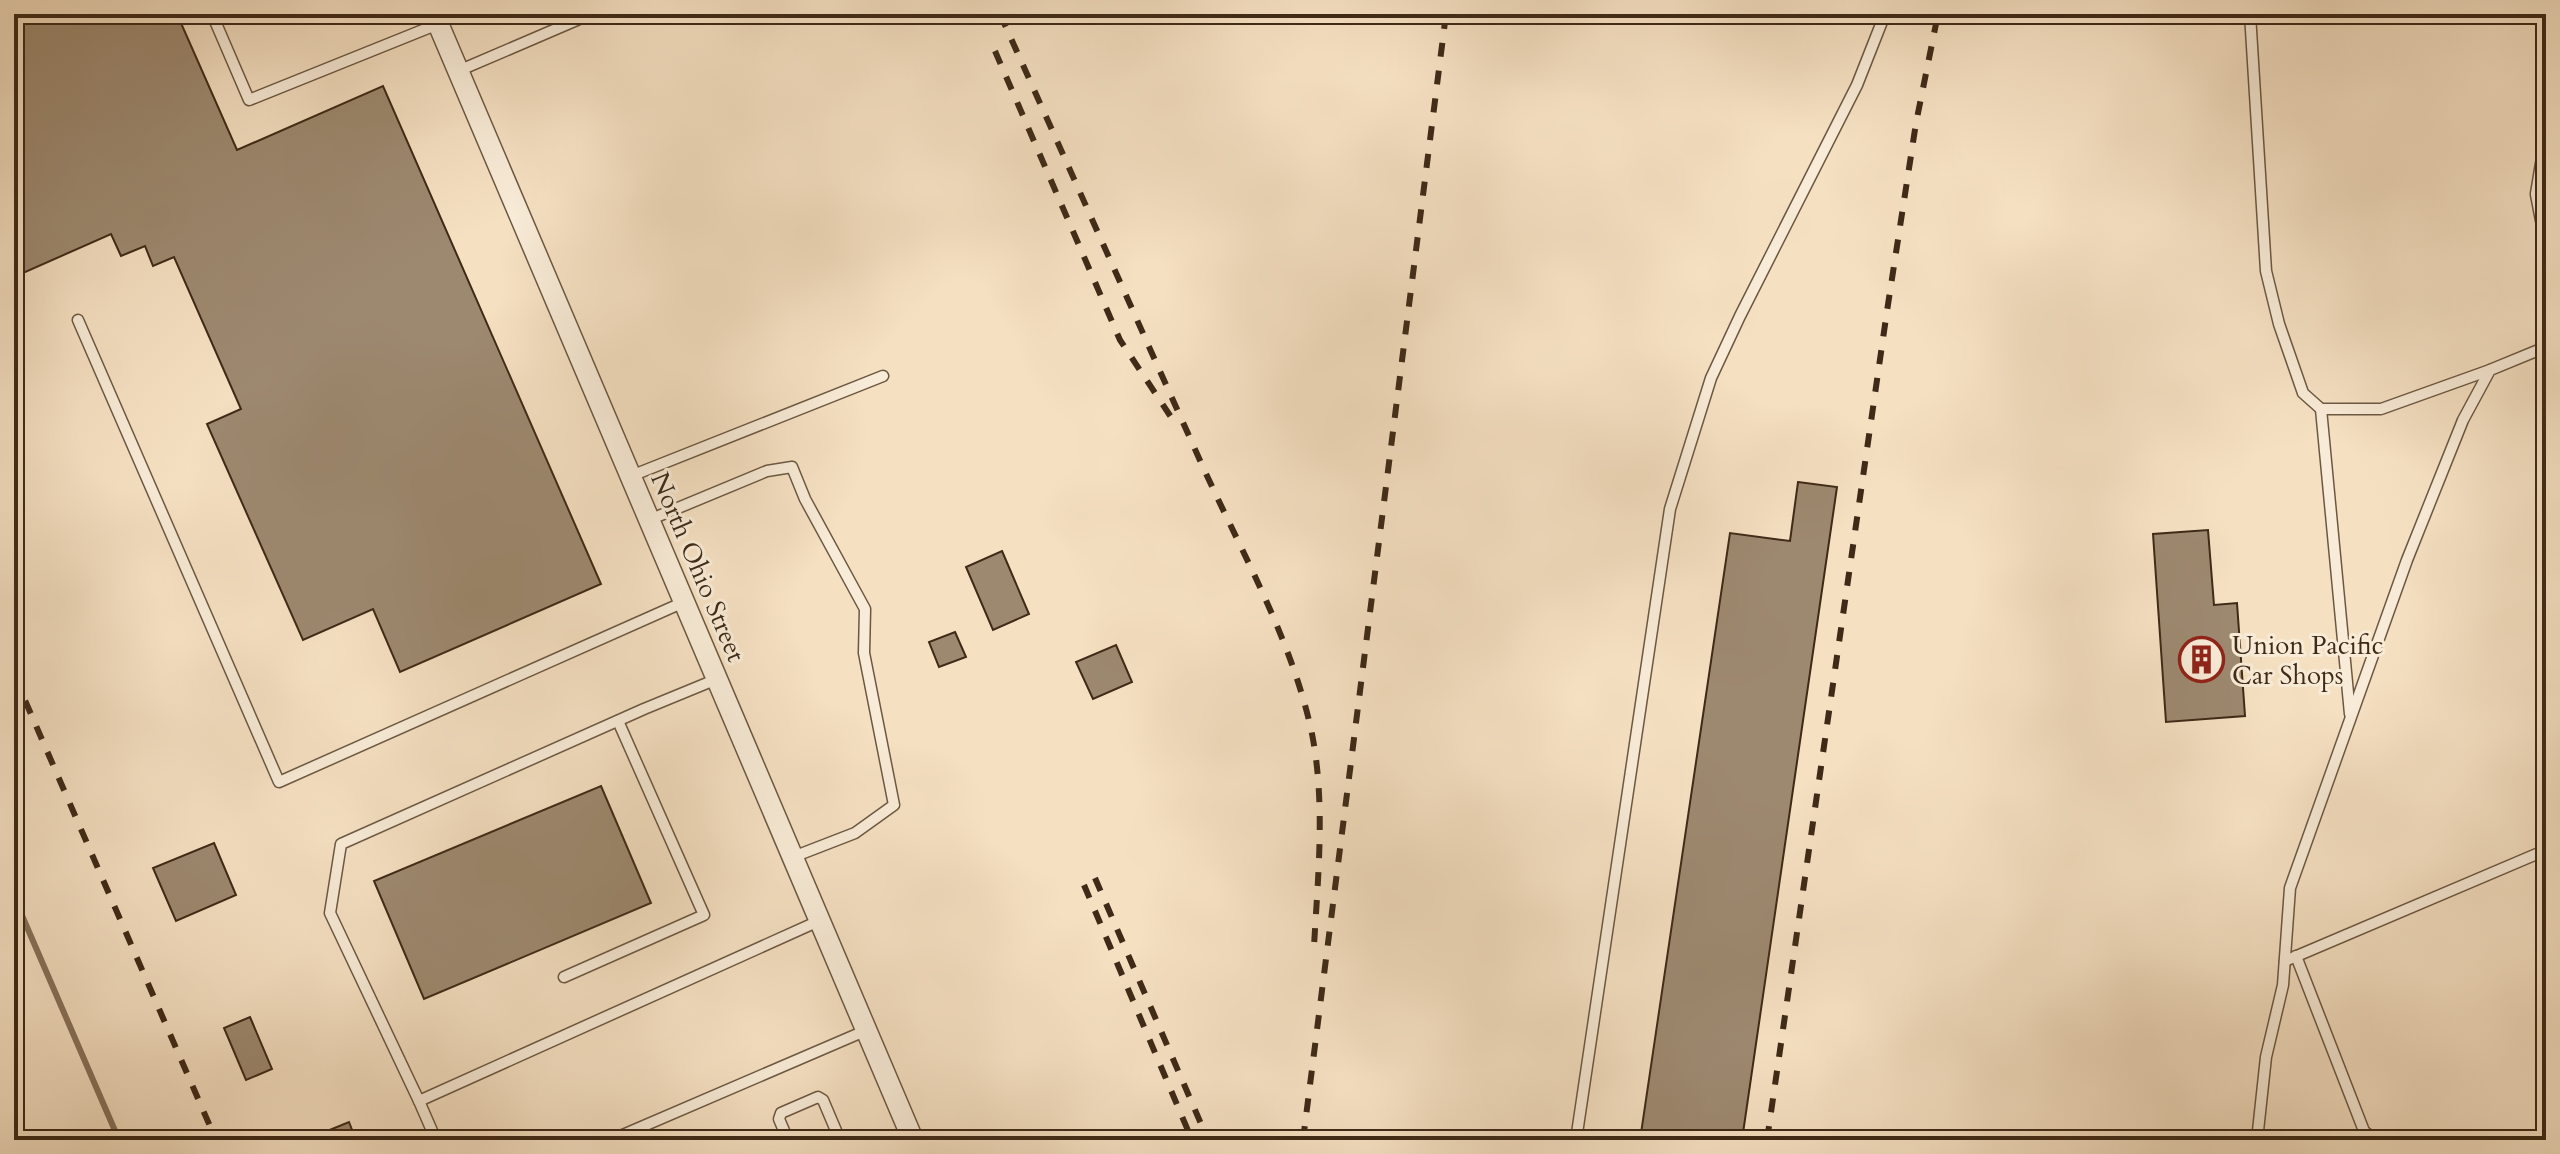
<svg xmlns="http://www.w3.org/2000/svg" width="2560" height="1154" viewBox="0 0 2560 1154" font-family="Cardo,serif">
	<rect width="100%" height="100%" fill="#f5e0c2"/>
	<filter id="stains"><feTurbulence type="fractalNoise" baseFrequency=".0025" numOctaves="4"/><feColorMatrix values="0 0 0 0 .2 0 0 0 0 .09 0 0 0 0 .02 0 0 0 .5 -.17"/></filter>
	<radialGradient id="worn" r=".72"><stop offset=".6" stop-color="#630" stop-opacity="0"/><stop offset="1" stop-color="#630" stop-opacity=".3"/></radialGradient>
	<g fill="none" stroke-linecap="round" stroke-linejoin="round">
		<!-- stream -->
		<path stroke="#87725b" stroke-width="6" d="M14,897l105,243"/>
	</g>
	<!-- building -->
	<g fill="#9d8970" stroke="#3e2a17" stroke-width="2">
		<path d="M14,14h163l60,136 146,-64 218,498 -201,88 -27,-63 -70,31 -96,-216 34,-15 -67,-152 -21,9 -8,-20 -24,10 -10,-22 -97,43z"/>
		<path d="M1798,482l39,5 -95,653h-102l90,-607 60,8z"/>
		<path d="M2208,530l6,75 23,-2 8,113 -79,6 -13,-188z"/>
		<path d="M1002,551l27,63 -36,16 -27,-63z"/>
		<path d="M955,632l11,25 -27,10 -10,-25z"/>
		<path d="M1116,645l16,37 -39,17 -17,-37z"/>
		<path d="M601,786l50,117 -227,96 -50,-118z"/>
		<path d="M214,843l22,52 -60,26 -23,-53z"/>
		<path d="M250,1017l22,52 -26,11 -22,-52z"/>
		<path d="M349,1122l7,18h-51z"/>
	</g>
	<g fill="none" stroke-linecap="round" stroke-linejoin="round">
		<defs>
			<g id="service">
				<path d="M212,14l37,86 189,-76"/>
				<path d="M2250,14l16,257 13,53 24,69 18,16h60l109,-39"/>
				<path d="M458,71l133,-57"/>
				<path d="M78,320l201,462 405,-180"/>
				<path d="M2321,409l29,305"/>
				<path d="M631,476l252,-100"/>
				<path d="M649,520l118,-49 25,-4 13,32 60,110 -1,44 30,152 -39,28 -62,24"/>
				<path d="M717,679l-73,30 -303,135 -11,69 89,188 402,-181"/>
				<path d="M2296,956l68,175 11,9"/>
				<path d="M2285,961l261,-111"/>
				<path d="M564,977l140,-62 -86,-194"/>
				<path d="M419,1101l17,39"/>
				<path d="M611,1140l256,-110"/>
				<path d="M788,1140l-9,-21 2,-6 37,-16 5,3 17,40"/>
				<path d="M1576,1140l94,-631 41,-131 29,-62 117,-231 28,-71"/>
				<path d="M2257,1140l9,-83 17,-72 7,-97 117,-328 56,-140 27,-50 56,-23"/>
			</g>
			<g id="minor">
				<path d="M434,14l479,1126"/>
				<path d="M2546,164l-5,30 5,26"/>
			</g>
		</defs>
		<!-- service casing -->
		<use href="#service" stroke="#6c5842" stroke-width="13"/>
		<!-- minor casing -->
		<use href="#minor" stroke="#6c5842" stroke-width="23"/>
		<!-- service -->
		<use href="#service" stroke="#f8ebd7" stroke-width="10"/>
		<!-- minor -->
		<use href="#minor" stroke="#f8ebd7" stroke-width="20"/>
		<!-- rail -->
		<g stroke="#3e2a17" stroke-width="6" stroke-dasharray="14 14" stroke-linecap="butt">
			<path d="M1000,14c68,151 135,302 203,453 39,86 87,169 108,262 15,71 7,146 3,217"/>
			<path d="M995,51l125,289 51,77"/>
			<path d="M14,675l202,465"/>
			<path d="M1095,878l113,262"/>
			<path d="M1084,885l108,255"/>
			<path d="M1303,1140l143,-1126"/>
			<path d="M1767,1140l120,-829 29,-188 22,-109"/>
		</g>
	</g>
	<!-- icons -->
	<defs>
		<symbol id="building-ring" viewBox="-11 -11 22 22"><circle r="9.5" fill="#f8ebd7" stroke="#8f2418" stroke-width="1.5"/><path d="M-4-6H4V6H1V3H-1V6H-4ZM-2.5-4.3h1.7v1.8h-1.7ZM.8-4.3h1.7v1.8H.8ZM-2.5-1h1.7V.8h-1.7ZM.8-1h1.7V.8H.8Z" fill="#8f2418"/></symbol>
	</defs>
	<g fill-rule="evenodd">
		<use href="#building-ring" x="2176" y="634" width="51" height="51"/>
	</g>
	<g text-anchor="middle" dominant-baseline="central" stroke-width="6" stroke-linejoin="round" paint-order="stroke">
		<!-- street labels -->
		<g font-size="26" fill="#3e2a17" stroke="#f8ebd7">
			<text transform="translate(698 567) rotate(67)">North Ohio Street</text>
		</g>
		<!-- poi labels -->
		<g font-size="26" fill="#3e2a17" stroke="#f8ebd7" text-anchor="start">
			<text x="2232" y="645">Union Pacific<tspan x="2232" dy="30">Car Shops</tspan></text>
		</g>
	</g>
	<!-- margin -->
	<rect width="2560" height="1154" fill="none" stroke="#f5e0c2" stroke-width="48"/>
	<rect x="16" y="16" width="2528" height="1122" fill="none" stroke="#3e2a17" stroke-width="4"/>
	<rect x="24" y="24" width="2512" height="1106" fill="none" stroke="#3e2a17" stroke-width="2"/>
	<rect width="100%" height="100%" filter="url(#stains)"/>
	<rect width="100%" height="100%" fill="url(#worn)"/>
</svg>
